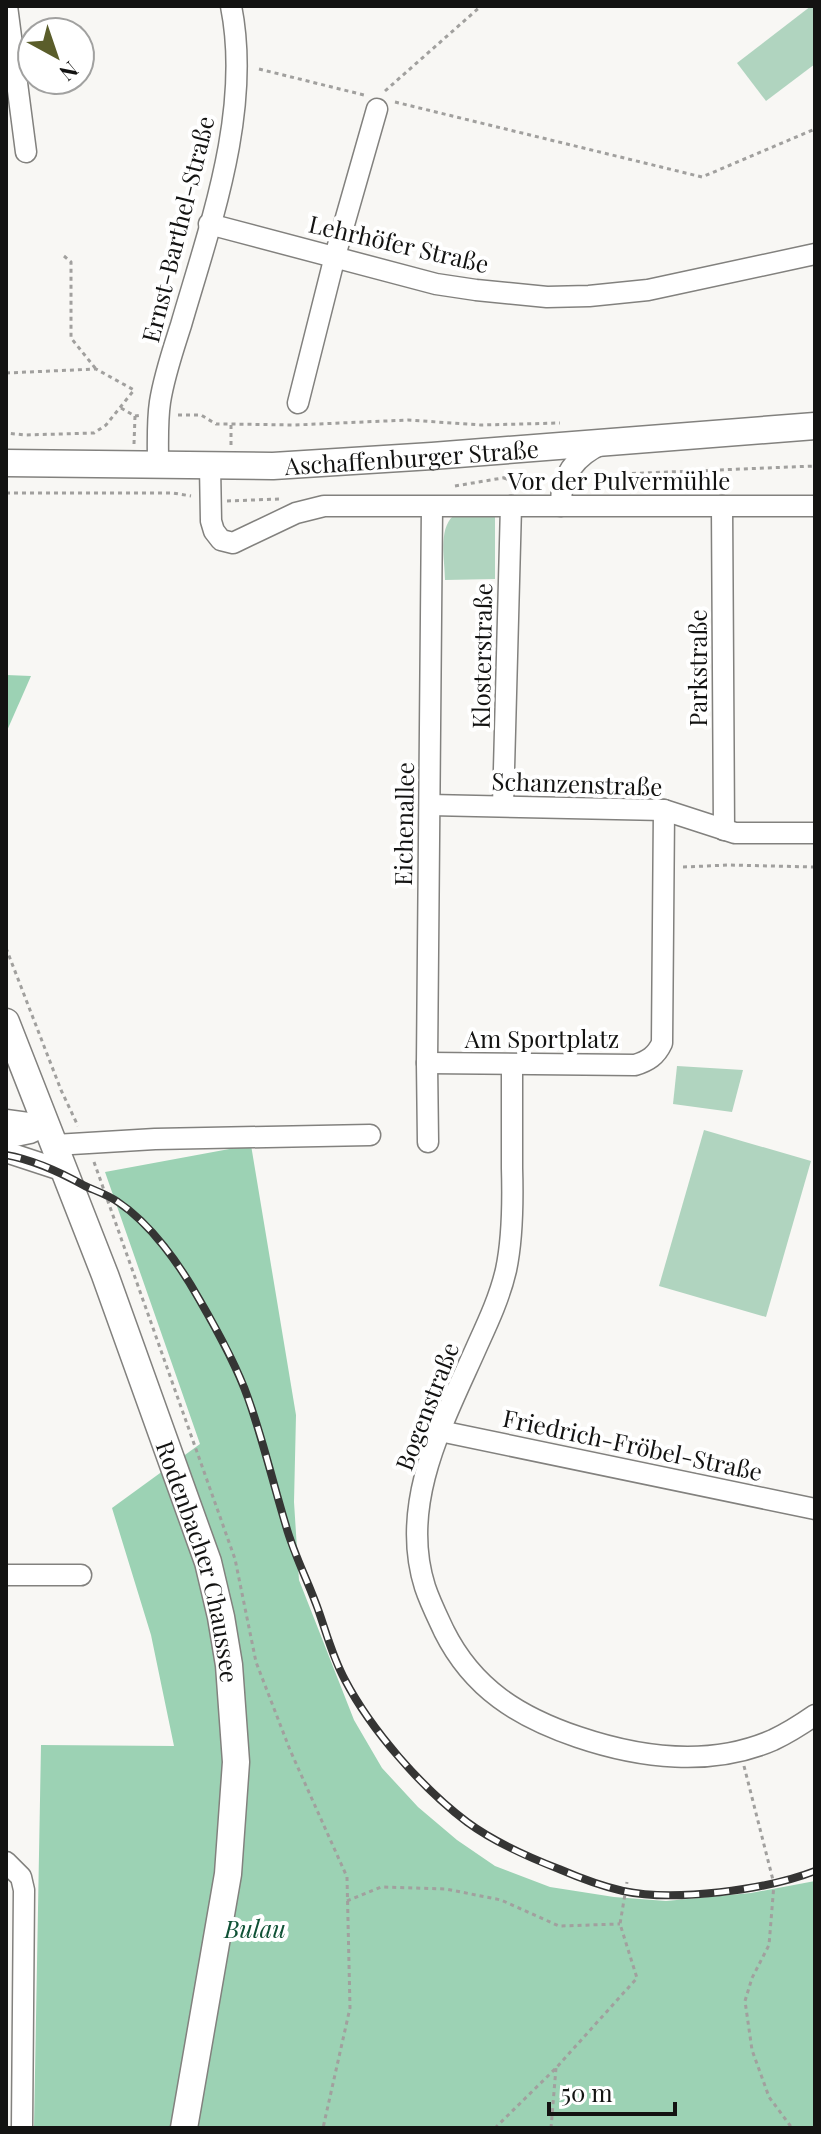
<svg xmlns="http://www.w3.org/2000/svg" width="821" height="2134" viewBox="0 0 821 2134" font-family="'Playfair Display',serif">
	<rect width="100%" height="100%" fill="#f8f7f4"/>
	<!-- green -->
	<g fill="#b0d4bf">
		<path d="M811,6h4v58l-49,37 -29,-38z"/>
		<path d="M453,516h42v63l-50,1c0,-20 -7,-50 8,-64z"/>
		<path d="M677,1066l66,4 -11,42 -59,-8z"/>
		<path d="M704,1130l107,31 -45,156 -107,-31z"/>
	</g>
	<!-- forest -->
	<g fill="#9cd2b4">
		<path d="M6,675l25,1 -25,57z"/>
		<path d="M251,1145l45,270 -2,87 5,78 55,140 28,48 36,39 39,33 38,26 55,21 64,10 52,4 85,-8 64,-12v247h-781l7,-383 133,1 -23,-111 -39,-127 88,-64 -95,-272z"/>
	</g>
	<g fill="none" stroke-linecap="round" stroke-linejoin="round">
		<defs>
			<g id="minor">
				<path d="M7,6l19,146"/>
				<path d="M209,224l227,60 40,6 71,7 42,-1 59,-6 167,-36"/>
				<path d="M298,403l37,-147 42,-147"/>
				<path d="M158,464c0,-21 -1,-42 2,-62 4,-26 13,-52 21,-77 29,-100 71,-214 50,-319"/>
				<path d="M210,466l1,55 3,10 7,9 12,3 63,-30 28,-7h491"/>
				<path d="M561,506c-1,-29 14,-50 41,-62"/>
				<path d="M722,506l2,324"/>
				<path d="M430,805l234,5 71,23h80"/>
				<path d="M503,806l8,-300"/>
				<path d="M427,1063l208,2c13,-4 21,-9 27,-22l2,-233"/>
				<path d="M512,1065c0,34 0,68 0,103 1,34 1,69 -6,102 -6,26 -17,50 -28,74 -33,75 -80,158 -53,243 5,15 12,29 19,44 29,58 75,86 134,106 62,21 133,30 195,3 15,-7 29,-16 42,-25"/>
				<path d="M6,1120l37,5"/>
				<path d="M6,1138l24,-5 17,-8"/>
				<path d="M428,1142l-1,-79 5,-556"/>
				<path d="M55,1145l100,-6 215,-4"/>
				<path d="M6,1152l58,19"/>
				<path d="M440,1431l375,78"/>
				<path d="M6,1575h75"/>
				<path d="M6,1862l15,15 3,13 -2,238"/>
			</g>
			<g id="major">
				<path id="s1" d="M6,463l267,3 159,-10 383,-30"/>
				<path id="s2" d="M6,1022l99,253 103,287 13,55 8,48 7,97 -8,112 -44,254"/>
			</g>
		</defs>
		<!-- minor casing -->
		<use href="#minor" stroke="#82817e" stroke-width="23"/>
		<!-- major casing -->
		<use href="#major" stroke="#82817e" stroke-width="29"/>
		<!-- path -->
		<g stroke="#a1a09e" stroke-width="3" stroke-dasharray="4 4" stroke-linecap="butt">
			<path d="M259,69l105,26"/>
			<path d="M385,91l96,-85"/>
			<path d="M395,102l307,75 113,-48"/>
			<path d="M64,256l7,6v76l25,31"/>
			<path d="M6,373l90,-4 38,21 -28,35 -12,8 -69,2 -19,-2"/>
			<path d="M121,408l14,8 7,-1"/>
			<path d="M178,415h23l15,9h15l64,1 113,-5 73,5 79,-2"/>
			<path d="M134,444l1,-28"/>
			<path d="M231,445v-20"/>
			<path d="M504,478l11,4v5"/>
			<path d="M455,486l71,-12 4,3 -1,5 -7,6"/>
			<path d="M619,486l1,-12 195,-8"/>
			<path d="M6,493h167l18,3"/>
			<path d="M227,501l52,-2"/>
			<path d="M683,867l46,-2 86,2"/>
			<path d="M6,948l55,142 17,36"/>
			<path d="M94,1162l141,397 21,103 34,88 57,127 3,131 -27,120"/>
			<path d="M744,1766l30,118 -5,61 -17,33 -7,23 7,49 17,47 23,31"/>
			<path d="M347,1901l34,-14 65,2 55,11 58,26 61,-2"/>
			<path d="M495,2128l61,-60 81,-90 -17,-54 7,-42"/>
			<path d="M551,2128l5,-60"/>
		</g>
		<!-- minor -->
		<use href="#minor" stroke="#fff" stroke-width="20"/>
		<!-- major -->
		<use href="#major" stroke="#fff" stroke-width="26"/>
		<defs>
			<path id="rail" d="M6,1155c28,5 54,17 79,31 11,5 23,9 33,16 33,22 62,63 81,97 18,31 37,65 49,99 15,42 25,85 38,128 8,29 23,57 33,86 8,23 14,46 26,68 26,50 77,108 122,142 27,20 61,35 92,47 21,9 42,17 64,22 51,11 143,-1 192,-20"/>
		</defs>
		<!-- rail casing -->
		<use href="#rail" stroke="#353534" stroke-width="8"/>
		<!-- rail -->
		<use href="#rail" stroke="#fff" stroke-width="5" stroke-dasharray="15" stroke-linecap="butt"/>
	</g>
	<g text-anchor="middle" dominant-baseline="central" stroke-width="8" stroke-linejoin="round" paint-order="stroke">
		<!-- street labels -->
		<g font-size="24" fill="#131312" stroke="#fff">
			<text transform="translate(177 229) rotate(-76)">Ernst-Barthel-Straße</text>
			<text transform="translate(399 243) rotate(13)">Lehrhöfer Straße</text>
			<text stroke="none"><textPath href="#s1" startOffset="406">Aschaffenburger Straße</textPath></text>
			<text x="619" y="480">Vor der Pulvermühle</text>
			<text transform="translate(481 656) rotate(-89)">Klosterstraße</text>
			<text transform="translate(697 668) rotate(-90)">Parkstraße</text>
			<text transform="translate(577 783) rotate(2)">Schanzenstraße</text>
			<text transform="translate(403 824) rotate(-89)">Eichenallee</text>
			<text x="542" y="1038">Am Sportplatz</text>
			<text transform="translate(426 1406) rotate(-69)">Bogenstraße</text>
			<text transform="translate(633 1444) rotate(12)">Friedrich-Fröbel-Straße</text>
			<text stroke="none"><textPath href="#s2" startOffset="574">Rodenbacher Chaussee</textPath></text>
		</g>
		<!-- park labels -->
		<g font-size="24" font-style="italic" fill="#0f5135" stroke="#fff">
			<text x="255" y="1928">Bulau</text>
		</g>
	</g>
	<!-- border -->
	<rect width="821" height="2134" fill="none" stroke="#131312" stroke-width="16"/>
	<!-- north arrow -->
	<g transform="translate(56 56) rotate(140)"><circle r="38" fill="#ffffff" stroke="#a1a1a0" stroke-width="2"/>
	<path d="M0-6L14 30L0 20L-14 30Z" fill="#5a5d2a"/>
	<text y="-12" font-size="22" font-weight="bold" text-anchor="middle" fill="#131312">N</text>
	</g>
	<!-- scale -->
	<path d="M549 2102v12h126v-12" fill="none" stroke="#131312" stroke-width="4"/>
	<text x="561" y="2102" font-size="24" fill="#131312" stroke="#ffffff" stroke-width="6" paint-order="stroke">50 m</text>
</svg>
